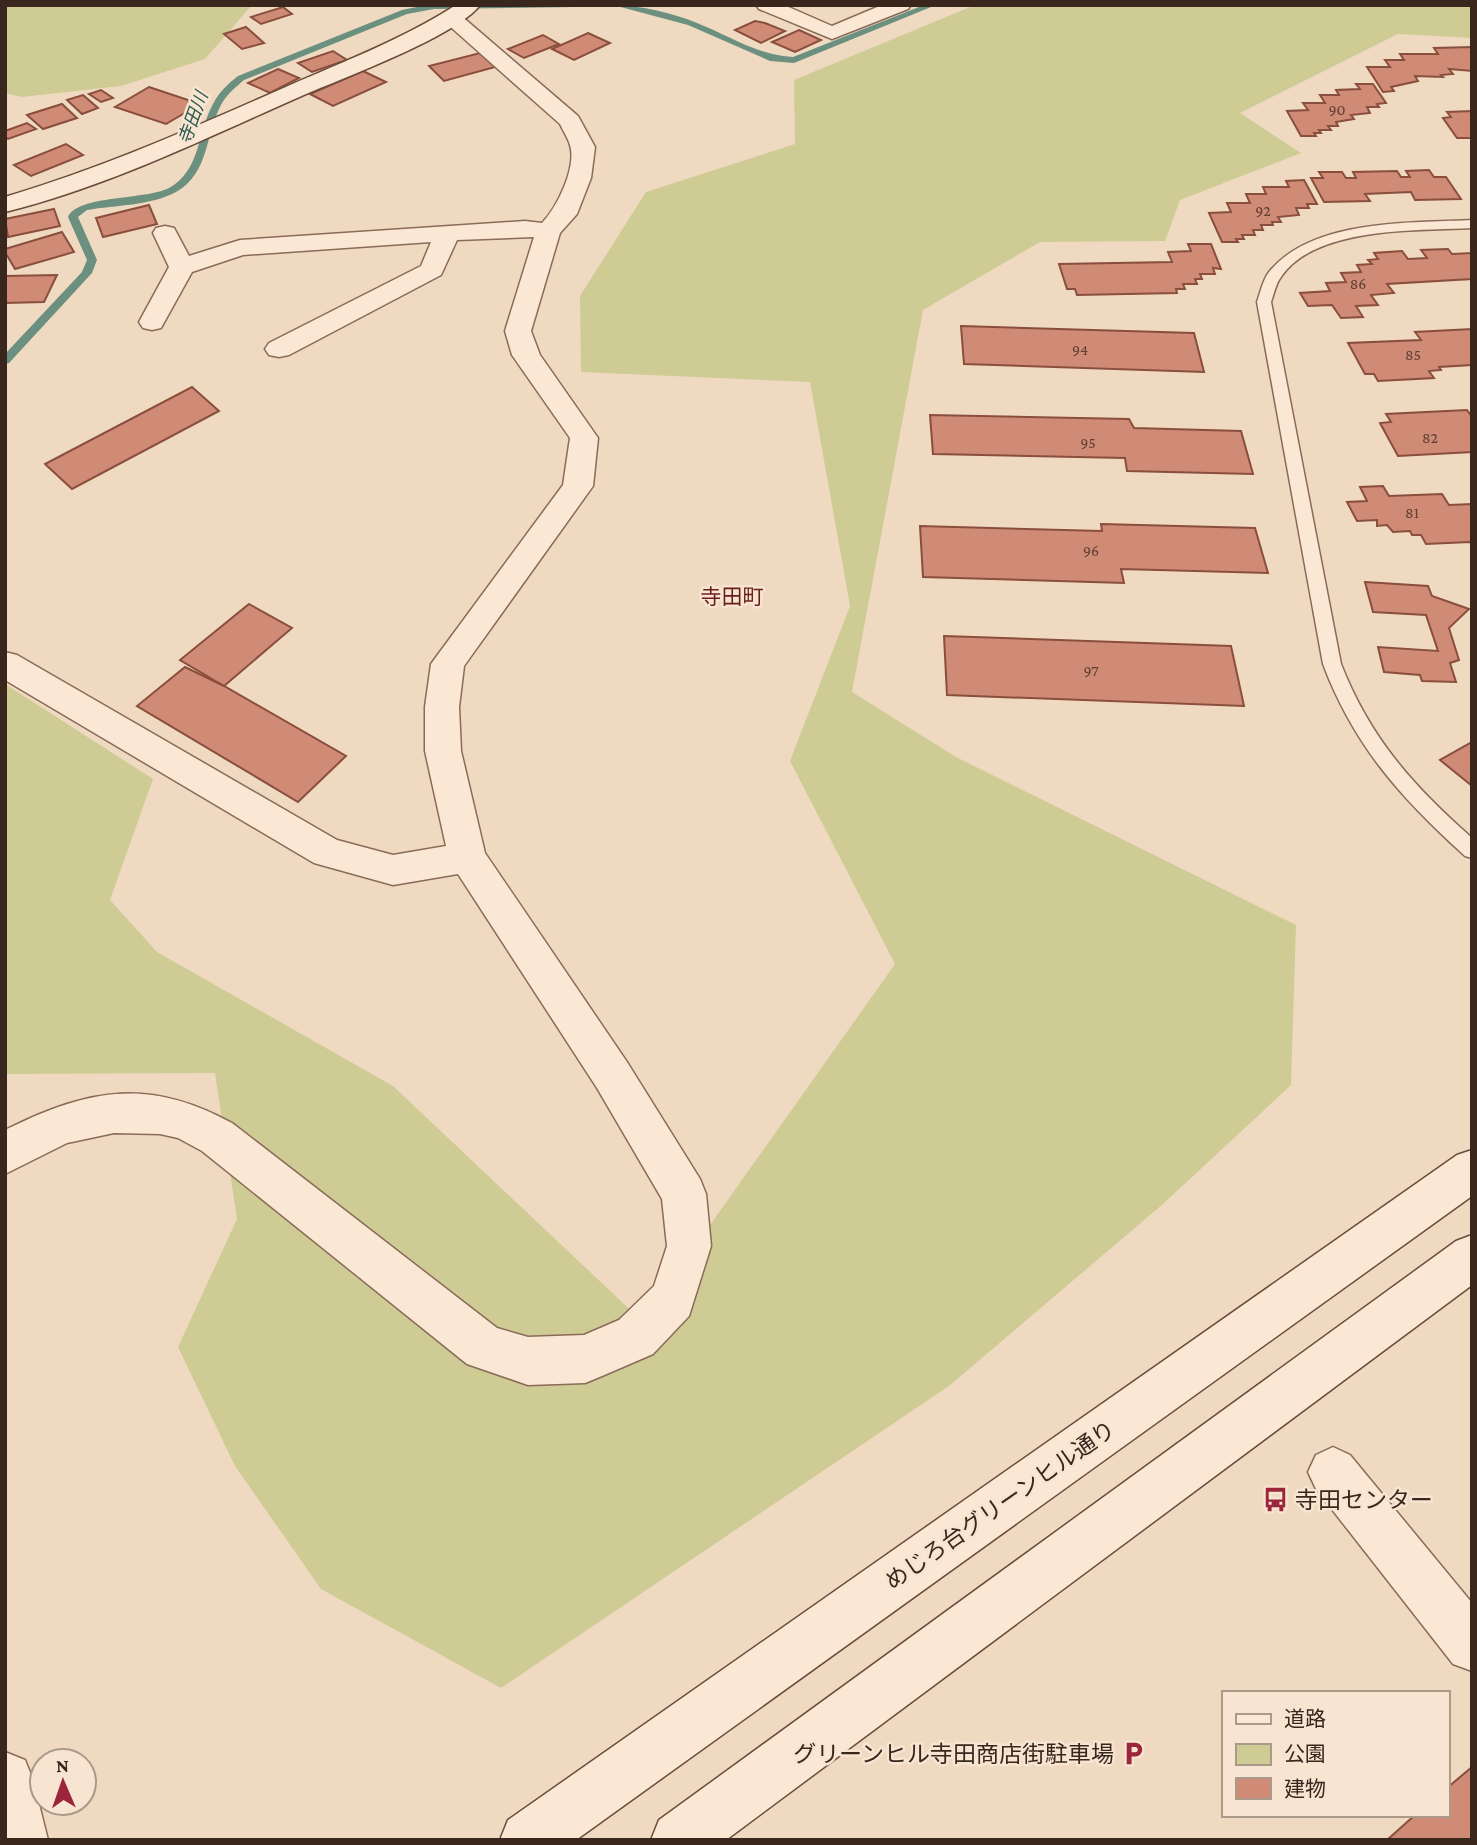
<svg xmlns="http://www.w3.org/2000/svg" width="1477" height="1845" viewBox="0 0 1477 1845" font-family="'Crimson Pro','Noto Sans JP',serif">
	<rect width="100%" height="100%" fill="#efdac1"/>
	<!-- green -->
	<g fill="#cecb95">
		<path d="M5,5h247l-47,54 -84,27 -99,11 -17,-4z"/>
		<path d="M975,5h497v33l-74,-4 -158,79 61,40 -121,47 -15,41 -125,1 -117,68 -71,382 104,65 340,168 -5,160 -128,119 -214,182 -448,302 -180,-99 -86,-123 -57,-119 59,-128 -22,-146 -210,1v-390l148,95 -43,121 47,52 236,134 249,235 253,-357 -105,-203 60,-155 -40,-224 -229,-10 -1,-76 66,-104 149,-48 -1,-64z"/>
	</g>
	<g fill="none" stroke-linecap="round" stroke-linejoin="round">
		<!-- stream -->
		<g fill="#6b9080" fill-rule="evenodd">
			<path d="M426,5h153l-4,2 -141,2 -27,5 -163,66c-8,7 -16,13 -22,23 -17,30 -12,70 -46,89 -26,14 -60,13 -89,18l-9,7 19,43 -5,13 -83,90 -4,1v-10l77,-82 5,-12 -19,-43c9,-22 78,-17 101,-29 32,-18 28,-55 44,-84 6,-12 15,-20 25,-28l164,-66z"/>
			<path d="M613,5c26,0 60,8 84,18 31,12 62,33 96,34l131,-52h12l-142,58 -24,-2 -82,-36z"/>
		</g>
	</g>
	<!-- building -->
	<g fill="#cf8b76" stroke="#8a4e3d" stroke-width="2">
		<path d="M283,7l9,7 -31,10 -10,-7z"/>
		<path d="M755,21l10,2 20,8 -24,12 -26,-13z"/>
		<path d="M246,27l18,16 -22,6 -18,-15z"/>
		<path d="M799,30l22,10 -26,12 -23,-10z"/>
		<path d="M588,33l22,10 -36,17 -22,-11z"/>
		<path d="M543,35l16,9 -35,14 -16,-9z"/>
		<path d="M1472,47v24l-23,-2 4,5 -12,1 2,2 -28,-1 3,5 -27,6 3,4 -11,1 -16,-25h23l-5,-7h19l-4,-6h38l-4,-6z"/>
		<path d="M333,51l14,9 -35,12 -14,-9z"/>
		<path d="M480,53l15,14 -51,14 -15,-15z"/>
		<path d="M278,69l21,9 -29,15 -22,-10z"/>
		<path d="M363,71l23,11 -53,24 -23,-12z"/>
		<path d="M1356,84h17l13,19 -9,1 2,3h-12l3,6 -19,2 3,4 -18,3 2,4h-10l3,4h-12l2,3h-7l2,3h-15l-14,-25 21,-1 -5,-7h22l-5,-8h19l-3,-5 24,-1z"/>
		<path d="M149,87l51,17 -34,20 -51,-17z"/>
		<path d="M101,90l12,8 -12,4 -12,-8z"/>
		<path d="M83,95l15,13 -16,6 -15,-14z"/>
		<path d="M62,104l15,14 -34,11 -16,-14z"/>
		<path d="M1472,111v27h-15l-14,-20 8,-1 -4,-5z"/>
		<path d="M27,123l9,6 -28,10 -3,-2v-6z"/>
		<path d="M66,144l17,11 -52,21 -17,-11z"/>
		<path d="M1429,170l5,7h12l15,22 -46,1 -4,-8 -46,2 5,7 -46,1 -13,-24h12l-4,-6h23l4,6h10l-3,-6 44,-1 4,6h9l-4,-6z"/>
		<path d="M1304,180l13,24h-10l2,4h-13l3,7 -21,2 3,5h-9l1,3h-12l2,5h-10l2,5h-13l2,4h-8l2,3h-16l-13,-29 22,-1 -4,-9h23l-4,-9h20l-3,-7h26l-3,-6z"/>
		<path d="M149,205l8,19 -54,13 -7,-19z"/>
		<path d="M54,209l6,17 -52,11 -3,-18z"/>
		<path d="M62,232l12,20 -59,17 -10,-17v-3z"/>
		<path d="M1188,244h23l10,25 -8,-1 2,6h-15l2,5h-7l2,5h-14l2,5h-9l1,4 -100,2 -2,-6h-8l-8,-25 113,-2 -4,-10 23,-1z"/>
		<path d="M1448,249l4,5 20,-1v26l-85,5 7,9 -23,2 7,10 -22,1 7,11 -22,1 -9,-13 -24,1 -8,-13 30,-2 -4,-8 20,-1 -5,-9 20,-1 -4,-7 15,-1 -4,-4 10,-1 -4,-6 28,-2 6,8 19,-1 -6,-8z"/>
		<path d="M57,275l-13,27 -39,1v-27z"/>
		<path d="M961,326l233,7 10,39 -240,-8z"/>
		<path d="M1472,329v36l-33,2 2,3 -12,1 5,7 -56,3 -4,-7h-9l-17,-31 73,-3 -6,-8z"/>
		<path d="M192,387l27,24 -147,78 -27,-25z"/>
		<path d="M1467,410l5,7v35l-74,4 -18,-33 11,-1 -5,-8z"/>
		<path d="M930,415l199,4 5,9 107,3 12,43 -126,-3 -2,-13 -192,-4z"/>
		<path d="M1383,486l6,10 53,-2 7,11 23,-1v40l-2,-2 -44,2 -5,-9h-9l-2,-4 -17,1 -6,-7 -10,1v-6l-20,1 -10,-19 20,-1 -7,-14z"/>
		<path d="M1101,524l154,4 13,45 -147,-4 3,14 -201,-6 -3,-51 182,5z"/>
		<path d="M1365,582l63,4 4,10 37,13 -20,19 10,32 -9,3 6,19 -34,-1 -2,-6 -36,-3 -6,-25 60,4 -12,-36 -53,-3z"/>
		<path d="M249,604l43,24 -68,58 -44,-26z"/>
		<path d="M944,636l287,10 13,60 -297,-11z"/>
		<path d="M185,667l39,19 122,70 -48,46 -161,-96z"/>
		<path d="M1472,742v44l-32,-26z"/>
		<path d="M1472,1767v73h-85l28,-25h32v-27z"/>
	</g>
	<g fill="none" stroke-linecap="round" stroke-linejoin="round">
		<defs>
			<path id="lane" d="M1472,220v8c-54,3 -157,-2 -191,49 -5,6 -7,17 -10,25l70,362c29,74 72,122 131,174v20l-7,-2c-64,-58 -111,-110 -142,-192l-66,-362c3,-9 6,-22 12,-30 43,-53 141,-49 203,-52z"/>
			<g id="street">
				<path d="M756,5h28l48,21 50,-21h29l-3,4 -76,30 -73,-30z"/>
				<path d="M452,12l7,2 119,102 17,31 -4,31 -14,36 -17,19 -29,98 9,24 58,83 -5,48 -129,180 -5,41 2,44 24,102 142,209 73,117 6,15 5,52 -22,70 -36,38 -51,22 -17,7 -57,2 -61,-21 -265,-213 -24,-13 -18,-4 -46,-1 -47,10 -62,31v-44l4,-2c82,-40 141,-50 223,-5l265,205 31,9 56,-2 35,-15 35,-34 13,-40 -5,-47 -65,-111 -139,-214 -65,11 -79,-22 -309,-183v-28l12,3 320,185 56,15 53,-9 -21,-95v-44l6,-43 132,-179 7,-47 -58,-83 -7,-24 29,-94 -77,3 -16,35 -152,80 -10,2 -10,-2 -4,-6 4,-6 152,-77 10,-24 -188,13 -51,17 -31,56 -9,2 -9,-2 -4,-6 30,-55 -16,-34 3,-5 9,-2 9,2 15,28 51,-16 285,-19 17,2c15,-15 35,-56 28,-78 -2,-7 -7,-14 -10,-21l-115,-102 -3,-4 3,-4z"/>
				<path d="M1333,1447l17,8 122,148v68l-19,-7 -137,-175 -8,-17 8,-17z"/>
				<path d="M5,1752l20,8 8,20 15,60h-43z"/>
			</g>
			<g id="secondary">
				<path d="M456,5h24c-22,30 -136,73 -174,89 -98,43 -196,92 -301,118v-15c98,-29 190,-70 283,-111 57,-25 115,-47 168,-81z"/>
				<path d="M1472,1150v46l-896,644h-76l8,-20 949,-665z"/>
				<path d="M1472,1235v50l-746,555h-75l8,-20 797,-579z"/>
			</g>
		</defs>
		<!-- lane casing -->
		<use href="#lane" stroke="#8a6a58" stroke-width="3"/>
		<!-- street casing -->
		<use href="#street" stroke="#8a6a58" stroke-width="3"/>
		<!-- secondary casing -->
		<use href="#secondary" stroke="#6b4b3b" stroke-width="3"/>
		<!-- lane -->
		<use href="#lane" fill="#fae8d5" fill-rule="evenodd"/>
		<!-- street -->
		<use href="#street" fill="#fae8d5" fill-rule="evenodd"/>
		<!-- secondary -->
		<use href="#secondary" fill="#fae8d5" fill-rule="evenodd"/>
	</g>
	<!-- icons -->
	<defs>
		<symbol id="bus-bare" viewBox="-9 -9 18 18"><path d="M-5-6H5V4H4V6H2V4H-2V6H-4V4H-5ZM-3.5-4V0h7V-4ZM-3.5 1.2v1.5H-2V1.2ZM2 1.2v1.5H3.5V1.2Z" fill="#9b263b" stroke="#f7e5d1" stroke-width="2.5" paint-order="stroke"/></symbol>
		<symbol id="parking-bare" viewBox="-9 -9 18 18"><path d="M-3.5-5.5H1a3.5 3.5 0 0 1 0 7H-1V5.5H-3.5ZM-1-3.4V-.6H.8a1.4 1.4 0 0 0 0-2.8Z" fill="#9b263b" stroke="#f7e5d1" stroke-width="2.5" paint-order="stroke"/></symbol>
	</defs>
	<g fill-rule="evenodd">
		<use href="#bus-bare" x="1258" y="1482" width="35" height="35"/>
		<use href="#parking-bare" x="1116" y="1736" width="35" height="35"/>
	</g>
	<g text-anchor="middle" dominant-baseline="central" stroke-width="5" stroke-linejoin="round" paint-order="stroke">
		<!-- number labels -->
		<g font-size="16" fill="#5e3f33">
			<text x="1337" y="109">90</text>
			<text x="1263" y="210">92</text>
			<text x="1358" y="283">86</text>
			<text x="1080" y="349">94</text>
			<text x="1413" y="354">85</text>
			<text x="1430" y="437">82</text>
			<text x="1088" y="442">95</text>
			<text x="1412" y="512">81</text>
			<text x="1091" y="550">96</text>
			<text x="1091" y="670">97</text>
		</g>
		<!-- far-water labels -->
		<g font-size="18" font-style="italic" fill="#2c594e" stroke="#f7e5d1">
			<text transform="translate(193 118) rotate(-70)">寺田川</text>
		</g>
		<!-- neighbourhood labels -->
		<g font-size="21" fill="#671d1b" stroke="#f7e5d1">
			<text x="732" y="597">寺田町</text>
		</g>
		<!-- near-poi labels -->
		<g font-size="23" fill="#39261d" stroke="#f7e5d1" text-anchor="start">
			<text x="1295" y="1500">寺田センター</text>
			<text x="1114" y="1754" text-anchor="end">グリーンヒル寺田商店街駐車場</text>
		</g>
		<!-- near-street labels -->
		<g font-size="23" fill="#39261d" stroke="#f7e5d1">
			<text transform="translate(1000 1505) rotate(-35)">めじろ台グリーンヒル通り</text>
		</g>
	</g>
	<!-- border -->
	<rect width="1477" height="1845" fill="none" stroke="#39261d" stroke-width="14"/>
	<!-- legend -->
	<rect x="1222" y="1691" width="228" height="126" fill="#f7e5d1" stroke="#ab9989" stroke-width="2"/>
	<rect x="1236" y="1714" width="35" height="10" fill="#fae8d5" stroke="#ab9989" stroke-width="2"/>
	<text x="1284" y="1726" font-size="21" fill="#39261d">道路</text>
	<rect x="1236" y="1744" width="35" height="21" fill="#cecb95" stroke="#ab9989" stroke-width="2"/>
	<text x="1284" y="1761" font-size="21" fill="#39261d">公園</text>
	<rect x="1236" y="1778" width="35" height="21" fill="#cf8b76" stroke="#ab9989" stroke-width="2"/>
	<text x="1284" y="1796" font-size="21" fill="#39261d">建物</text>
	<!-- north arrow -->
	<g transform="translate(63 1782) rotate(358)"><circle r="33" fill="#f7e5d1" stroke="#ab9989" stroke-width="2"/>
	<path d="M0-5L12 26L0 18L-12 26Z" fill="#9b263b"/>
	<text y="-10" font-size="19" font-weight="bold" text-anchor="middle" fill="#39261d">N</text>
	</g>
</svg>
